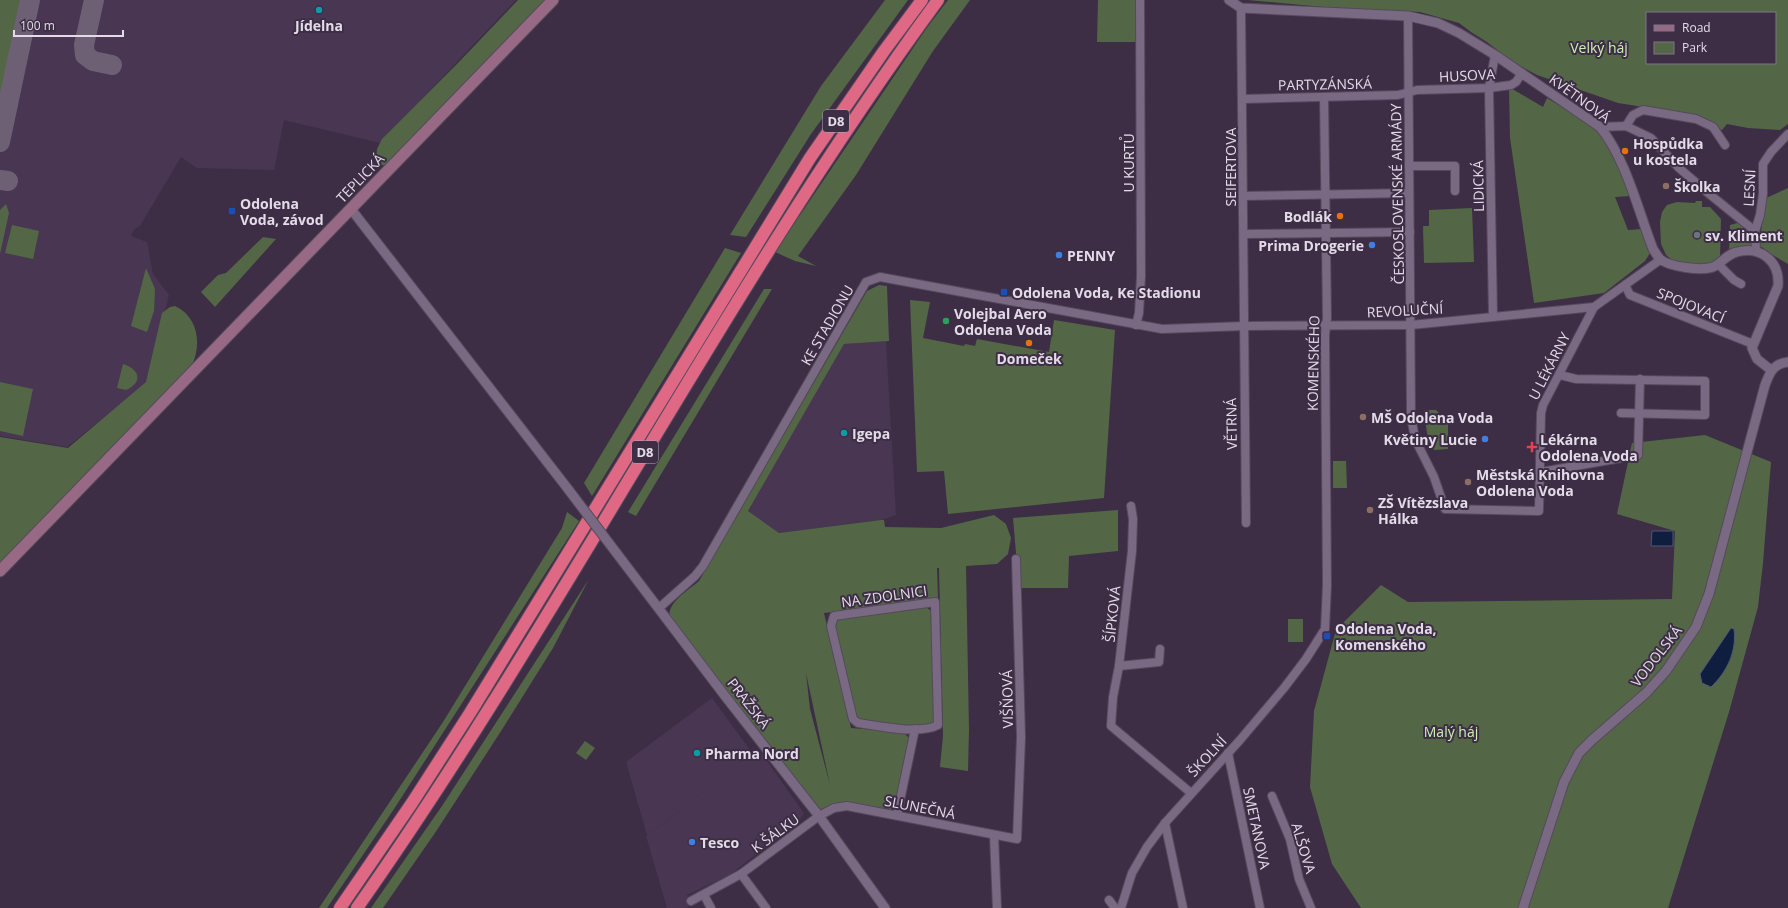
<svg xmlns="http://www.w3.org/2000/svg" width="1788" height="908" viewBox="0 0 1788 908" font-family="'Open Sans',sans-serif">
	<rect width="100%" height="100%" fill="#3d2e45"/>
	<!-- built -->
	<g fill="#493652">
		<path d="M0,0h516l-136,143 -96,-23 -10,50 -77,-2 -16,-11 -41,69 -6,3 -3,7 16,6 6,32 16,21 -22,88 -80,64 -67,-11z"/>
		<path d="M886,341l10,174 -15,5 -102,13 -31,-22 96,-167z"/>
		<path d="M712,698l41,56 6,-4 45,63 -6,10 -69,52 -42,20 4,11 -6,2h-18l-21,-72 91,-69 -90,68 -21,-73z"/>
	</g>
	<!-- green -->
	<g fill="#536746" fill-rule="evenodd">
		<path d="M0,0h21l-21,99z"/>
		<path d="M518,0h29l-156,162c-7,4 -10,5 -15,-1l1,-12 5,-10 75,-75z"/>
		<path d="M885,0h23l-97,134 -65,103 -16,-2 91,-149z"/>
		<path d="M948,0h22l-37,51 -77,124 -58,81 18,10 -21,-5 -20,-9 151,-223z"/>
		<path d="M1098,0h39l-1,42h-39z"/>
		<path d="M1248,0h540v124l-8,6 -32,-2 -21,-4 -5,6 -34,-16 -70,-11 -81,-28 -26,-14 -24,-19 -16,-10 -12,-9 -39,-11 -97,-5zM1647,13h128v50h-128z"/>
		<path d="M1509,87l34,20 4,-9 49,30c14,12 27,49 34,68l-15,1 13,33 14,-1 8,24 -5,8 -41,32 -70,10 -24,-165z"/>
		<path d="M1788,188v76l-24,-14v-2l-4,-1 4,-48z"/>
		<path d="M1696,201h6v6h8l11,12 -1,39 -12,7 -28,-2 -8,-3 -6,-5 -5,-11 -1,-22 2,-10 5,-7 10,-3 18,1z"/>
		<path d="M6,204l3,9 -9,41v-44z"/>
		<path d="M1472,208l2,54 -50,1 -1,-37h6v-16z"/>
		<path d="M1741,222l10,10 2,13 -3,3 -21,4 1,-27z"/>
		<path d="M12,225l27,6 -6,28 -28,-6z"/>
		<path d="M263,237l13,2 -61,68 -14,-15 17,-17 8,-2z"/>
		<path d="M725,248l16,5 -149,243 -8,-13z"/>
		<path d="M146,268l9,21 -1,22 -7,21 -16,-6z"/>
		<path d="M879,285l8,1 2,55 -45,3 -96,167 31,22 102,-13h3l1,7 56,1 53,-13 12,9 5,14 -3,16 -11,10 -31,2 3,164 -1,41 -28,-4 3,-31 -4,-168h-2l1,30 -114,15 27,115 52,4 5,5v3l-14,70 -24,-4 -35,-3 1,2 -18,5 -148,-190c-5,-17 18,-29 29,-39l168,-290zM806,673l24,112 -20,-76z"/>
		<path d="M764,289h8l-136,227 -8,-4z"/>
		<path d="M910,300l20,2 -7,36 41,8 1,-2 10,2 2,-7 72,13 5,-32 61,10 -11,168 -156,16 -4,-43 -27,1z"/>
		<path d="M175,306c24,11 27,40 16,61l-191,198v-128l68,11 78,-66 16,-69 8,-6z"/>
		<path d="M123,364c16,5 21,18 3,26l-9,-2z"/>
		<path d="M0,382l33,7 -10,47 -23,-5z"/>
		<path d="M1424,410h12l12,12v27l-14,1 -7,-17z"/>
		<path d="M1705,435l66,27 -8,101 -5,44 -29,105 -61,196h-307l-29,-44 -22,-77 4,-76 22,-81 45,-45 27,17 264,-3 3,-68 -58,-17 15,-71zM1731,628h1l-21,59 -10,-13z"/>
		<path d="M1333,461h13l1,27h-14z"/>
		<path d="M1118,510v41l-49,5 -1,32h-49l-6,-70z"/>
		<path d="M567,512l12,9 -185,288 -67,99h-8l124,-186 119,-194z"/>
		<path d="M589,579l-36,69 -50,80 -66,102 -54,78h-12l71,-102z"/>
		<path d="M926,607l5,4 3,111 -6,5 -66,-6 -6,-5 -21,-90 2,-5 4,-2z"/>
		<rect x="1288" y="619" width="15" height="23"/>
		<path d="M585,741l10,7 -9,12 -10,-7z"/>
	</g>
	<!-- water -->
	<g fill="#0f1e3f" stroke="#4f5772">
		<path d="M1652,531h21v15h-22z"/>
		<path d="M1731,628l3,1c3,22 -7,43 -23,58l-9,-4 -2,-9z"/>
	</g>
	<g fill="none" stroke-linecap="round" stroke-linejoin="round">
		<!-- taxiway -->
		<g stroke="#6d6074" stroke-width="20">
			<path d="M94,0l-10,45 1,10 8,6 19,4"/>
			<path d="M0,142l30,-142"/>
			<path d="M0,180l8,1"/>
		</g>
		<defs>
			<g id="minor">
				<path d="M1241,8l5,515"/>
				<path d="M1408,16l3,400 4,23 19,38 11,32 94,2 2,-98 2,-8 51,-98"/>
				<path d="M1243,99l155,-4 19,-5 72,-2 22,-3 5,-3 6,-9"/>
				<path d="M1626,126l7,-11 10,-5 53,9 17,8 12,18"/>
				<path d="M1600,127l26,-1 25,12 28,30 29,25 47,38"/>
				<path d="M1409,166h46v25"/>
				<path d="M1243,196l166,-3"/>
				<path d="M1244,234l166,-2"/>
				<path d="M1756,251l-1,-20 5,-16 3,-21v-30l8,-12 17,-18"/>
				<path d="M1718,264l16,16 7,4"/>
				<path d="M1625,285l5,10 123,49"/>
				<path d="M1493,317l-4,-229 6,-33"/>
				<path d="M1136,325l3,-12 2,-37 -1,-276"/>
				<path d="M1560,375l16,4 129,2v34l-84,-2"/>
				<path d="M1541,472l97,-17 2,-76"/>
				<path d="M1131,506l2,13 -1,32 -13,115 -6,31 -2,29 80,67"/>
				<path d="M935,602l3,123c-19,10 -59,1 -80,-2l-5,-4 -22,-93 3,-10z"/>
				<path d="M659,608l36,-32 8,-10 163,-284 14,-5 282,52 83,-3 166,-1 183,-18 66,-47"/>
				<path d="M1119,666l40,-4 1,-13"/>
				<path d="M1228,753l32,155"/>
				<path d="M1272,796l18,43 9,40 12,29"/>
				<path d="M897,815l18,-86"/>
				<path d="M1165,823l18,85"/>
				<path d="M994,835l3,73"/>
				<path d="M741,874l25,34"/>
				<path d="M704,895l7,13"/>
				<path d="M1109,900l6,8"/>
				<path d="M691,901l50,-27 78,-58 15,-8 13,-2 170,33 4,-102 -5,-178"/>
				<path d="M1121,908l11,-35 15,-26 18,-24 75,-83 44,-52 22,-29 19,-30 2,-44 -2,-250 2,-17 -3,-221"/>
			</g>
			<g id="tertiary">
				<path d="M1229,0l12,8 167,8 30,7 21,10 36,22 105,72c26,32 38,83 53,122 2,3 4,7 7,10 9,8 42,12 53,8 9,-4 14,-13 24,-15 24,-6 43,9 41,34l-26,62 5,11 14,11"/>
				<path d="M351,209l217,280"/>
				<path d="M618,555l107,141 94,120 66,92"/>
				<path d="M1523,908l41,-126 15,-29 13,-13 54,-47 20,-22 30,-44 13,-33 56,-209c5,-13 8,-21 23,-23"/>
			</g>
			<path id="secondary" d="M0,571l553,-571"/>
			<g id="motorway">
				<path d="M340,908l72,-105 58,-90 340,-555 74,-107 38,-51"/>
				<path d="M357,908c207,-294 368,-618 581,-908"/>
			</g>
		</defs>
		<!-- minor casing -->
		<use href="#minor" stroke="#56495c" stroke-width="10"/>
		<!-- tertiary casing -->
		<use href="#tertiary" stroke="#56495c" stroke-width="11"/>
		<!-- secondary casing -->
		<use href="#secondary" stroke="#56495c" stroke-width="13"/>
		<!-- motorway casing -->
		<use href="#motorway" stroke="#56495c" stroke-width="14"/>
		<!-- minor -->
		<use href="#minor" stroke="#7a6983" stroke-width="8"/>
		<!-- tertiary -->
		<use href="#tertiary" stroke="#7a6983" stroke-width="9"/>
		<!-- secondary -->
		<use href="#secondary" stroke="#986984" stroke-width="11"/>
		<!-- motorway -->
		<use href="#motorway" stroke="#df6885" stroke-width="12"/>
		<defs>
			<path id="tertiary-bridge" d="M568,489l50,66"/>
		</defs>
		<!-- tertiary-bridge casing -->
		<use href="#tertiary-bridge" stroke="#56495c" stroke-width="11" stroke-linecap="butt"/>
		<!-- tertiary-bridge -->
		<use href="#tertiary-bridge" stroke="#7a6983" stroke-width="9"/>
	</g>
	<!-- markers -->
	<g fill="#0f9aa8" stroke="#3d2e45" stroke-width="1.5">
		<circle cx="319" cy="10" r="4"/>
		<circle cx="844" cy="433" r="4"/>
		<circle cx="697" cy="753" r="4"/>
	</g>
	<g fill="#e8710a" stroke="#3d2e45" stroke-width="1.5">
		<circle cx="1625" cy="151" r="4"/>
		<circle cx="1340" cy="216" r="4"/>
		<circle cx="1029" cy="343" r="4"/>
	</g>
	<g fill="#8d6e63" stroke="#3d2e45" stroke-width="1.5">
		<circle cx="1666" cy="186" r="4"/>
		<circle cx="1363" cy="417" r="4"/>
		<circle cx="1468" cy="482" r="4"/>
		<circle cx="1370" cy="510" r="4"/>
	</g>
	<g fill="#1a4fb4" stroke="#3d2e45" stroke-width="1.5">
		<rect x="228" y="207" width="8" height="8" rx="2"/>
		<rect x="1000" y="288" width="8" height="8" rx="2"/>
		<rect x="1323" y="632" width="8" height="8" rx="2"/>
	</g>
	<circle fill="#6b7280" stroke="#3d2e45" stroke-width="1.5" cx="1697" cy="235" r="4"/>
	<g fill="#3f7fe0" stroke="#3d2e45" stroke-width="1.5">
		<circle cx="1372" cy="245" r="4"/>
		<circle cx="1059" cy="255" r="4"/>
		<circle cx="1485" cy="439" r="4"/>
		<circle cx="692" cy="842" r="4"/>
	</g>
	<circle fill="#2e9e5b" stroke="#3d2e45" stroke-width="1.5" cx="946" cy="321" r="4"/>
	<path fill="#e0444e" stroke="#3d2e45" stroke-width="1.5" d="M1530 441h4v4h4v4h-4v4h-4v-4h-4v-4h4z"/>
	<g text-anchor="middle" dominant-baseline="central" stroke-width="4" stroke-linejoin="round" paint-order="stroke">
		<!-- shield labels -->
		<g fill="#3d2e45" stroke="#b2a7b8" stroke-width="1">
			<rect x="823" y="110" width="26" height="22" rx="3"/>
			<rect x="632" y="441" width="26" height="22" rx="3"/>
		</g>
		<g font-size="13" font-weight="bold" fill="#e4dbe9">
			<text x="836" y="121">D8</text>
			<text x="645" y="452">D8</text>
		</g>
		<!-- poi labels -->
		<g font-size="14" font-weight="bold" fill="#e4dbe9" stroke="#3d2e45" text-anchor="start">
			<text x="319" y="25" text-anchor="middle">Jídelna</text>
			<text x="1633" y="143">Hospůdka<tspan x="1633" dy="16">u kostela</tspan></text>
			<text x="1674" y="186">Školka</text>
			<text x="240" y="203">Odolena<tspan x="240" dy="16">Voda, závod</tspan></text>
			<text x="1332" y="216" text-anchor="end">Bodlák</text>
			<text x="1705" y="235">sv. Kliment</text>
			<text x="1364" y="245" text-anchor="end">Prima Drogerie</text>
			<text x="1067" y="255">PENNY</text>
			<text x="1012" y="292">Odolena Voda, Ke Stadionu</text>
			<text x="954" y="313">Volejbal Aero<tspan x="954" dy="16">Odolena Voda</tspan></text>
			<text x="1029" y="358" text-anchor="middle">Domeček</text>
			<text x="1371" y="417">MŠ Odolena Voda</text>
			<text x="852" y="433">Igepa</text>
			<text x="1477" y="439" text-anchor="end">Květiny Lucie</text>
			<text x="1540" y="439">Lékárna<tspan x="1540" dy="16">Odolena Voda</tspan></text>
			<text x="1476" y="474">Městská Knihovna<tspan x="1476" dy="16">Odolena Voda</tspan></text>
			<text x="1378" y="502">ZŠ Vítězslava<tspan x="1378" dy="16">Hálka</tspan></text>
			<text x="1335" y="628">Odolena Voda,<tspan x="1335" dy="16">Komenského</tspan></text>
			<text x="705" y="753">Pharma Nord</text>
			<text x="700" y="842">Tesco</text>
		</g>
		<!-- park labels -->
		<g font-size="14" fill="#cbf2b0" stroke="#3d2e45">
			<text x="1599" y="47">Velký háj</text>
			<text x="1451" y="731">Malý háj</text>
		</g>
		<!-- street labels -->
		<g font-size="14" fill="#e4dbe9" stroke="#3d2e45">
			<text transform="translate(1467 75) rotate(-3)">HUSOVA</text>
			<text transform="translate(1325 84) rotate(-1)">PARTYZÁNSKÁ</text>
			<text transform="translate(1580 98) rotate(36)">KVĚTNOVÁ</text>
			<text transform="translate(1128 163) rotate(-90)">U KURTŮ</text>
			<text transform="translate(1230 167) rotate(-90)">SEIFERTOVA</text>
			<text transform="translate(360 178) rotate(-46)">TEPLICKÁ</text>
			<text transform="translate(1478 186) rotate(-91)">LIDICKÁ</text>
			<text transform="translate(1749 188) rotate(-87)">LESNÍ</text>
			<text transform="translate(1397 194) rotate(-91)">ČESKOSLOVENSKÉ ARMÁDY</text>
			<text transform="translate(1691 305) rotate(22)">SPOJOVACÍ</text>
			<text transform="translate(1405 310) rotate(-3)">REVOLUČNÍ</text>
			<text transform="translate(827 325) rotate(-60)">KE STADIONU</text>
			<text transform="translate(1313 363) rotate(-89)">KOMENSKÉHO</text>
			<text transform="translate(1549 366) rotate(-63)">U LÉKÁRNY</text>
			<text transform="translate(1231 424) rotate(-91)">VĚTRNÁ</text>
			<text transform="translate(884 596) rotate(-8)">NA ZDOLNICI</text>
			<text transform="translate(1112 614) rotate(-84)">ŠÍPKOVÁ</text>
			<text transform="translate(1656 656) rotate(-52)">VODOLSKÁ</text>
			<text transform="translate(1007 699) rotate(-91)">VIŠŇOVÁ</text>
			<text transform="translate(749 703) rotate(52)">PRAŽSKÁ</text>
			<text transform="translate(1207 756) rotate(-47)">ŠKOLNÍ</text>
			<text transform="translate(920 807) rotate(11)">SLUNEČNÁ</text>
			<text transform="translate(1257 828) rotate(78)">SMETANOVA</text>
			<text transform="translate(775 833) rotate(-36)">K ŠÁLKU</text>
			<text transform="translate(1304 848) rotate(73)">ALŠOVA</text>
		</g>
	</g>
	<!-- legend -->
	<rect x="1646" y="12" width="130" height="52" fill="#3d2e45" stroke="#807387"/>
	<rect x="1654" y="25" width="20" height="6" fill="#986984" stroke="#807387"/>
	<text x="1682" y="32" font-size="12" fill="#e4dbe9">Road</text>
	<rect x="1654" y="42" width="20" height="12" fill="#536746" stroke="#807387"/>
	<text x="1682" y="52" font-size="12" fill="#e4dbe9">Park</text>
	<!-- scale -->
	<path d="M14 30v6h109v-6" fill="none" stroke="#e4dbe9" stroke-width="2"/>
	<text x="20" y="30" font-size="12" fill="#e4dbe9" stroke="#3d2e45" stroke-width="3" paint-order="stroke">100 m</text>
</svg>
